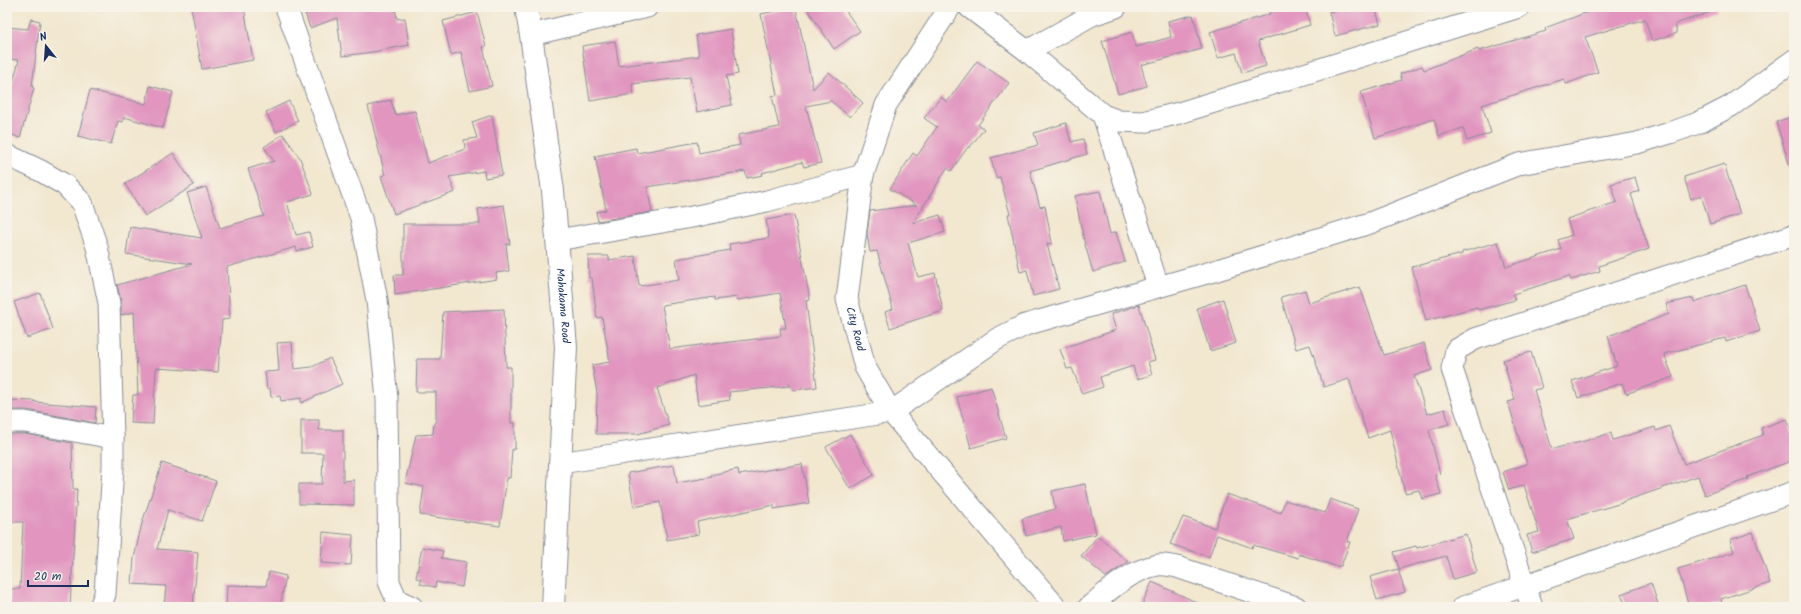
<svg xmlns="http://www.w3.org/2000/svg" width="1801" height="614" viewBox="0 0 1801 614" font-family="Kalam,sans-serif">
	<rect width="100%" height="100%" fill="#f7f3e8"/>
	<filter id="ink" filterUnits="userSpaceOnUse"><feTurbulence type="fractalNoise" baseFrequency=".025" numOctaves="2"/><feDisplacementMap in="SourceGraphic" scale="8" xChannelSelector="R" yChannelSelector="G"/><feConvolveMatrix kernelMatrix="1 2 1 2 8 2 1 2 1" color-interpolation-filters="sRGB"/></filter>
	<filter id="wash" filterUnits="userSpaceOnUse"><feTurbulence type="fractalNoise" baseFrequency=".012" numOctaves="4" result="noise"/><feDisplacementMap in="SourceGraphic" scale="16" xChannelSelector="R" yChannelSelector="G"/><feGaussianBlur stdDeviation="0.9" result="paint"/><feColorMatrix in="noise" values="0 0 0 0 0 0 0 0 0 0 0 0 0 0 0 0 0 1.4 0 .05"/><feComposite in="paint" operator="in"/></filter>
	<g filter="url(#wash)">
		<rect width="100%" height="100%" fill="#f2e7cf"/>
		<g id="blocks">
			<!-- building -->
			<g fill="#e195bf" fill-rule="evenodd">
				<path d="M191,7h53l9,53 -51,9z"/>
				<path d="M322,7h73l2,12 8,-1 4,27 -36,7 -31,4 -5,-38 -27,10 -5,-15z"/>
				<path d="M806,7h37l17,24 -26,18z"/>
				<path d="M1267,7h38l5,18 -52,16 8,25 -24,7 -6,-20 -18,5 -8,-26 60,-18z"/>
				<path d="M1346,7h29l5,17 -45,12 -6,-24z"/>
				<path d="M1601,7h116v3l-42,14 2,9 -25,8 -7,-22 -60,18 13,35 -32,12 -2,-5 -82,26 9,28 -24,8 -4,-13 -24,8 -5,-17 -59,19 -14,-46 41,-12 -2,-6 22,-8 2,4 54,-21 1,2 67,-20 -1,-3z"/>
				<path d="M790,8h6l17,81 16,-17 34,31 -13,14 -19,-16 -25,5 15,57 -17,4 -2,-5 -40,11 1,2 -16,3 -2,-7 -98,16 5,25 -54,9 -2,-9 10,-2 -11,-54 41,-8 1,5 60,-11 2,11 41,-8 -2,-10 41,-8 -7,-31 5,-1 -16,-81z"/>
				<path d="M477,12l9,34 -3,1 9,39 -22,5 -9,-39 -10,3 -8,-34z"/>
				<path d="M1193,15l9,34 -61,16 6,21 -29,8 -16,-53 30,-9 4,15 35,-10 -3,-16z"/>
				<path d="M31,19l9,2 -8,66 2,1 -14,50 -13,-5v-29l12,-44 -12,-1v-32l21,2z"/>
				<path d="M731,29l7,45 -12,2 6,29 -35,7 -7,-35 -58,7 2,10 -44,7 -8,-55 33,-5 4,25 80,-10 -3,-21z"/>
				<path d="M977,61l32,22 -31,42 6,4 -14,18h-2l-17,24 -4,-3 -34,55 27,-8 5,17 -37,11 10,34 17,-4 8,38 -53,17 -5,-16 8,-3 -16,-58 -7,1 -3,-18 3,-23 47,-6 -27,-16 23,-36 4,3 20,-29 -13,-9 17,-21 6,5z"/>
				<path d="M150,86l23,6 -10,36 -39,-11 -1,5 -5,-1 -7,23 -33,-8 12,-46 56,14z"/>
				<path d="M391,100l4,15 20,-4 13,52 37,-14 -1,-9 13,-2 -5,-16 20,-7 10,60 -17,3 -1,-7 -35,6 6,15 -61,22 -13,-38 4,-1 -17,-69z"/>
				<path d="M289,101l9,20 -22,11 -10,-20z"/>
				<path d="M1794,116v50l-4,1 -14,-45z"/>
				<path d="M1066,123l5,19 12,-3 4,15 -57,17 10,36 5,-1 7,37 -5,1 12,45 -26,7 -6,-26 -7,2 -12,-58h2l-10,-37 -4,1 -5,-20 47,-13 -4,-12z"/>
				<path d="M283,134l17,24 13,36 -26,8 9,33 13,-3 4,15 -16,4 -1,-4 -69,20 3,52 -8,1 -4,52 -62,-4 -3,56 -22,-1 2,-28h5l-4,-83 -13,3v-14l-4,-16 75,-21 -66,-10 4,-27 72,11 -15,-45 19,-6 14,41 44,-12 -16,-47 26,-8 -10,-14z"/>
				<path d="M173,153l21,32 -49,31 -20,-32z"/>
				<path d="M1724,164l16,50 -30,10 -9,-29 -10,4 -7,-22z"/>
				<path d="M1635,177l4,14 -8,3 18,55 -50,17 1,5 -29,9 -2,-4 -56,18 2,6 -37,10 -1,-3 -51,14 -14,-54 50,-13v-2l36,-10 8,25 55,-18 -3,-9 14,-5 -5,-16 50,-17 -6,-18z"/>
				<path d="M1100,191l10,43 6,-2 9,30 -32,10 -9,-31 -9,-45z"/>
				<path d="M504,205l6,39h-4l3,27 -13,2 1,6 -102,16 -1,-20h9v-51h77l-2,-15z"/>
				<path d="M794,215l16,85 -4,1 11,86 -24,3 -4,-7 1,3 -61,6 1,8 -32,5 -4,-30 -37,13 12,37 -31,9h-42l1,-41 -5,-28 18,-3 -8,-45 -5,1 -5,-40h-3l-1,-22h21v4l26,-4 4,30 40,-6 -3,-21 54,-9 -1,-6 40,-6 -3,-18zM780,293l6,35h-6l1,8 -59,7v-1l-52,7 -8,-44 53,-8v3l22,-3 1,3z"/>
				<path d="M1745,285l15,46 -34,11 -1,-4 -61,16 9,23 -47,17 -4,-11 -44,15 -6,-17 45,-15 -9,-30 61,-22 -3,-10 27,-6 1,4z"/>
				<path d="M1360,287l24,68 40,-12 8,27 -18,6 13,38 18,-5 4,15 -20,6 11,44 -5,1 6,19 -19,5 -3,-9 -14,3 -15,-63 -22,8 -19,-59 -25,8 -14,-42 -14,4 -15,-52 24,-7 4,13z"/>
				<path d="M40,293l13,36 -26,9 -13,-36z"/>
				<path d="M1223,299l13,44 -26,8 -13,-43z"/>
				<path d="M1139,305l16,55 -7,2 4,13 -15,4 -4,-13 -33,11 3,10 -21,7 -10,-26 -5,1 -7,-20 56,-19 -5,-16z"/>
				<path d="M504,309l2,58h5v56h4v26h-3l-2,29h-3l-7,48 -80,-11 4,-28 -19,-4 11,-48 17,-1 1,-11h2v-31h-20l1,-33h23l3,-47z"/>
				<path d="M292,342l2,27 18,-2 18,-9 12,26 -41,19v-5l-20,3 -1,-5 -9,1 -1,-9 -3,1 -2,-17 14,-1 -2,-28z"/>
				<path d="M1531,352l11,36 -8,2 18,59 33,-8 26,-8 2,7 42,-13 1,4 13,-5 15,38 79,-29 -2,-7 26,-9 7,19v22l-47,17 1,2 -43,16 -7,-19 -76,26v1l-55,16 7,20 -42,13 -5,-17 12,-3 -15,-47 -15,5 -6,-18 24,-8 -19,-62 7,-2 -12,-40z"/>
				<path d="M991,387l15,51 -35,10 -14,-51z"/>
				<path d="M7,400l28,1v1l61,5 -1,16 -68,-13h-20z"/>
				<path d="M301,420h18v10h24v51l11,-1v25l-55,-1v-20h23l1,-31h-22z"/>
				<path d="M7,434h17l48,9 1,46h4l-7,118h-60v-18h10l3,-67h-16z"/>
				<path d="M850,434l24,41 -24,14 -24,-42z"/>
				<path d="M162,463l54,18 -14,40 -34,-11 -11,39 41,3 -5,55h-29l2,-21 -34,-2 2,-26 8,-35z"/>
				<path d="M802,464l7,39 -35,6v-4l-77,17 2,12 -32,6 -7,-38 -26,5 -6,-34 46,-8 3,18 35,-6 -1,-2 27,-6 1,6z"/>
				<path d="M1085,484l11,50 -33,7 -2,-14 -35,9 -4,-17 33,-10 -3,-18z"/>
				<path d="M1227,494l54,19 4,-13 40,13 5,-14 28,10 -11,33h3l-9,24h-6l-36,-12 -1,4 -45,-13 -1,3 -35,-13 -8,22 -39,-13 13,-27 32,11z"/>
				<path d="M323,532l30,3 -2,30 -30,-2z"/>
				<path d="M1753,532l17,51 -49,16 1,4 -15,4h-18l-11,-38 56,-17 -4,-12z"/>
				<path d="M1466,534l11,38 -24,7 -7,-23 -47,13 -5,-17 22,-6 1,2z"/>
				<path d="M1098,536l30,26 -22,15 -25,-21z"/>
				<path d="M422,547l21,4 -2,7 25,4 -4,25 -26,-5 -1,5 -15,-3 1,-5 -5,-1z"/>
				<path d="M1398,569l7,23 -28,8 -7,-23z"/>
				<path d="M269,572l17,4 -6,31h-54l1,-22 39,1z"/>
				<path d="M1152,582l55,25h-66z"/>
				<path d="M1651,583l8,24h-33l-5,-13z"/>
			</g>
		</g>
	</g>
	<g filter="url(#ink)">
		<use href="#blocks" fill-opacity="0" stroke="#868b96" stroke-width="1"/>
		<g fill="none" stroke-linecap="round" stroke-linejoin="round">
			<defs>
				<g id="minor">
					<path d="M286,7l75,211 16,82 10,99 2,183 8,18 15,7"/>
					<path id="s1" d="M950,7l-64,98 -23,70 -16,124 18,68 26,45 165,195"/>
					<path d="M969,7l58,44 76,64 16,6 24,1 36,-9 340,-106"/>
					<path d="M531,35l116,-28"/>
					<path d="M1027,51l65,-36 24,-8"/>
					<path d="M1103,115l55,171"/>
					<path d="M7,155l34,16 24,14 17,18 15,44 12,56 4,135v29l-8,127 -5,13"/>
					<path d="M557,240l135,-23 75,-16 96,-26"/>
					<path d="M7,422h18l88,16"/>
					<path d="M560,463l331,-51 106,-73 28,-14 189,-54 156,-48 149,-59 118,-21 33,-10 28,-10 33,-17 63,-46"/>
					<path d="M1089,607c20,-17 42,-37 69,-42 5,-1 13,1 19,2l119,40"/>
					<path d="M1463,607l331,-115"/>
					<path d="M1532,607l-80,-238 4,-19 19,-11 319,-104"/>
				</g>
				<g id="tertiary">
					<path id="s2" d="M526,7l5,28 22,156 13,156 -13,260"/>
				</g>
			</defs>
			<!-- minor casing -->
			<use href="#minor" stroke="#868b96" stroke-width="23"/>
			<!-- tertiary casing -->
			<use href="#tertiary" stroke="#868b96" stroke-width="24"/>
			<!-- minor -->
			<use href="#minor" stroke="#fff" stroke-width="21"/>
			<!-- tertiary -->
			<use href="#tertiary" stroke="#fff" stroke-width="22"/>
		</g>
	</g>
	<g text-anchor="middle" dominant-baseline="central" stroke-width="4" stroke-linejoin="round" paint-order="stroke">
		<!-- street labels -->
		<g font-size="11" fill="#1b2f5e" stroke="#f7f3e8">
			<text stroke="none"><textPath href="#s2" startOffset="301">Mahakama Road</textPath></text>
			<text stroke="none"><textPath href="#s1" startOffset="347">City Road</textPath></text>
		</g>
	</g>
	<!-- margin -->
	<rect width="1801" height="614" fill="none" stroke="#f7f3e8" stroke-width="24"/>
	<!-- north arrow -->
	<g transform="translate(46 46) rotate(343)" stroke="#f7f3e8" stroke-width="3" paint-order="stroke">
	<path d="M0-3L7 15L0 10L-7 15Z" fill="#1b2f5e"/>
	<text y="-6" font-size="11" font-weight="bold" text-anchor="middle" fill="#1b2f5e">N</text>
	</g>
	<!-- scale -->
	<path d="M28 580v6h60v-6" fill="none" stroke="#1b2f5e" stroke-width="2"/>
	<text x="34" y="580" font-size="12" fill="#1b2f5e" stroke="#f7f3e8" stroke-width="3" paint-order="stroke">20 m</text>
</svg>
